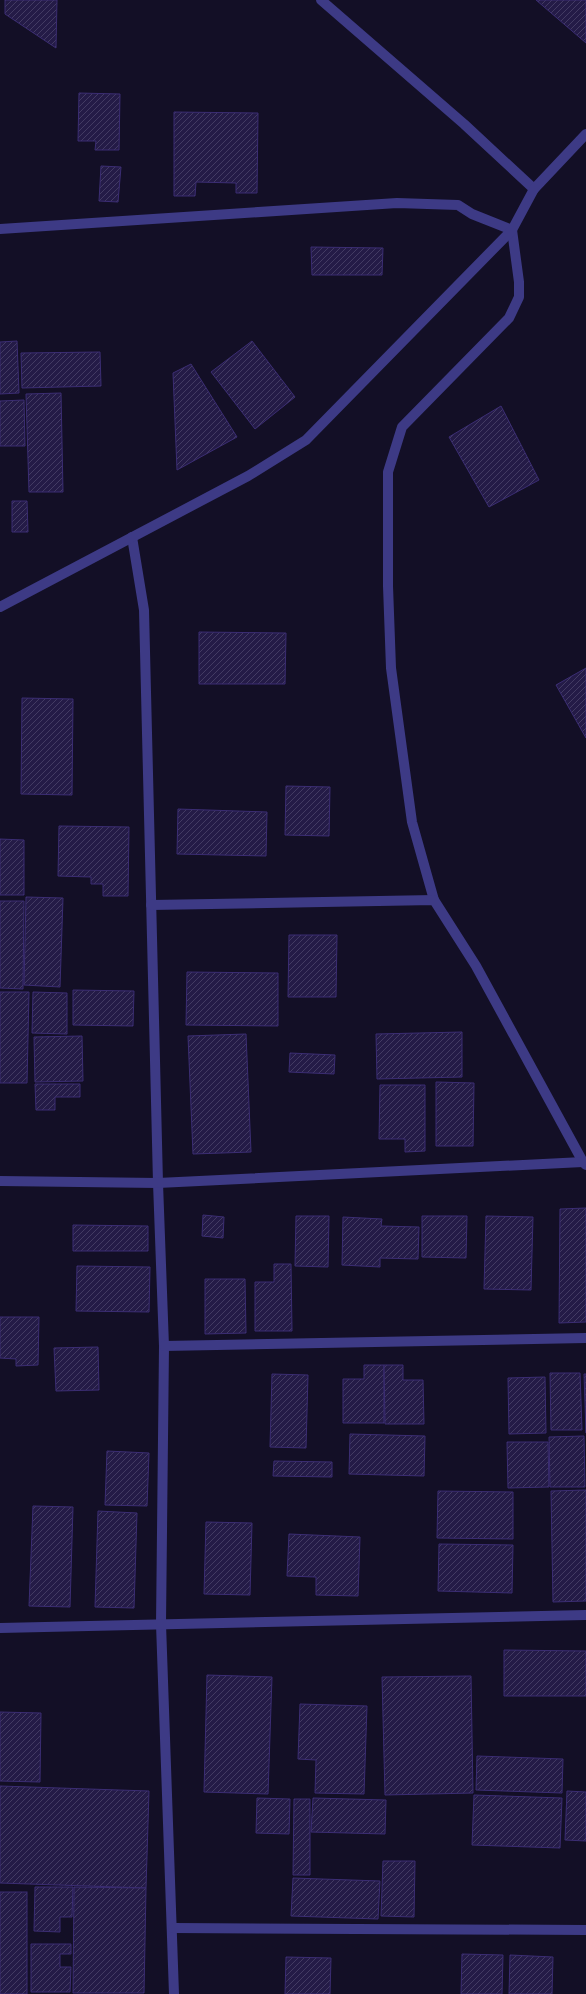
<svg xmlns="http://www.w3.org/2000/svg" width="586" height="1994" viewBox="0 0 586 1994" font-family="Quicksand,sans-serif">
	<defs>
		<pattern id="building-hatch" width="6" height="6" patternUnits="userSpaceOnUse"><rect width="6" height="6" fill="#241b47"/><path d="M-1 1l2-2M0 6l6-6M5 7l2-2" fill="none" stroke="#433b63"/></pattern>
	</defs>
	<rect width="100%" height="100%" fill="#130f26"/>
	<!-- building -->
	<g fill="url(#building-hatch)" stroke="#3b2d73">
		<path d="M5,0h52l-1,48 -51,-34z"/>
		<path d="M536,0h50v43z"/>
		<path d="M79,93l41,1 -1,56h-24l1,-9h-18z"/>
		<path d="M174,112l84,1 -1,80h-21v-10l-40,-1 -1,14h-21z"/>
		<path d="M101,166l20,1 -3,35 -19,-1z"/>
		<path d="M311,247l72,1 -1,27h-70z"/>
		<path d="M17,341l2,52 -19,1v-52z"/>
		<path d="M252,341l43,56 -40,32 -44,-57z"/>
		<path d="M100,352l1,34 -79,2 -1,-35z"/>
		<path d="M191,364l46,73 -60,33 -4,-97z"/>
		<path d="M61,393l2,99h-34l-3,-98z"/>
		<path d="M24,400l1,46h-25v-45z"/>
		<path d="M501,406l38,74 -50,27 -40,-70z"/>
		<path d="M12,501h15l1,31h-16z"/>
		<path d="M199,632l87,1 -1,51h-86z"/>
		<path d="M586,668v70l-30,-53z"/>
		<path d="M22,698l51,1 -1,96 -51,-1z"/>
		<path d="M286,786l44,1 -1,49 -44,-1z"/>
		<path d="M178,809l89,3 -1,44 -89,-2z"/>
		<path d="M59,826l70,1 -1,69h-25v-12h-12v-7l-33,-1z"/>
		<path d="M0,839l24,1v55h-24z"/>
		<path d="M26,897l37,1 -3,89 -36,-2z"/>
		<path d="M0,901h24l-1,88 -23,-1z"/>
		<path d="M289,935h48l-1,62h-48z"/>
		<path d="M187,972l91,1v53l-92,-1z"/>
		<path d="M73,990l61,1 -1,35 -60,-1z"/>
		<path d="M0,992h29l-2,91h-27z"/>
		<path d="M33,992l34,1v41l-35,-1z"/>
		<path d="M462,1032v45l-85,2 -1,-45z"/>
		<path d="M246,1034l5,118 -58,2 -5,-118z"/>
		<path d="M82,1036l1,45 -48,1 -1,-45z"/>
		<path d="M290,1053l45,2 -1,19 -45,-2z"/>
		<path d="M436,1082l38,1 -1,63h-37z"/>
		<path d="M35,1084h45v13h-25v13h-19z"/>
		<path d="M380,1085h45v66l-20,1v-13h-26z"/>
		<path d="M586,1208v114l-27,1 1,-114z"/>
		<path d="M203,1215l21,2 -1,21 -21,-2z"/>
		<path d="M296,1216h33l-1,51 -33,-1z"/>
		<path d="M422,1216h45l-1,42 -44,-1z"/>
		<path d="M486,1216l47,1 -2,73 -47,-1z"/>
		<path d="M343,1217l39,2 -1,7 38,1 -1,32 -38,-1v9l-38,-2z"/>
		<path d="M73,1225l75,1v25h-75z"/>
		<path d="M274,1264h17l1,67h-37v-49h19z"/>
		<path d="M77,1266l73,1 -1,45 -73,-1z"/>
		<path d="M205,1279h40l1,54 -41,1z"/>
		<path d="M0,1317h39l-1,48 -22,1v-7l-16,-1z"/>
		<path d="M98,1347l1,43 -43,1 -2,-43z"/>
		<path d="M364,1365h20v58h-41v-44h21z"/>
		<path d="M384,1365h19v15h20l1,44h-39z"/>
		<path d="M550,1373h30l2,57h-31z"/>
		<path d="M272,1374l36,1 -2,73 -36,-1z"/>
		<path d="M584,1374h2v59z"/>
		<path d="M545,1377l1,56 -37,1 -1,-56z"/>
		<path d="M350,1434l75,2 -1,40 -75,-2z"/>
		<path d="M584,1436l1,51h-35l-1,-50z"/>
		<path d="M507,1442h41l1,45 -41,1z"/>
		<path d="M107,1451l42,2 -2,53 -42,-1z"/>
		<path d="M274,1461l58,1v15l-59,-1z"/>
		<path d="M586,1490v111l-33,1 -2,-111z"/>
		<path d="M438,1491l75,1v47l-76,-1z"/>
		<path d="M33,1506l40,1 -3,100 -41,-1z"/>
		<path d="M98,1511l39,2 -3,95 -39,-1z"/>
		<path d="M206,1522l46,1 -2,72 -46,-1z"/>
		<path d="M289,1534l71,3 -2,59 -42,-1v-18l-29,-1z"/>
		<path d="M439,1544l74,1 -1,48 -74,-2z"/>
		<path d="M504,1650l82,1v45h-82z"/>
		<path d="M207,1675l65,2 -4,117 -64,-2z"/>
		<path d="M471,1676l2,117 -88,2 -3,-118z"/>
		<path d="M300,1704l67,2 -3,88 -49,-1 1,-33 -18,-1z"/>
		<path d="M0,1712l41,1 -1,69 -40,-1z"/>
		<path d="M477,1756l86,3 -1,34 -86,-3z"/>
		<path d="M0,1786l149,5 -3,97 -146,-5z"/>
		<path d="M567,1791l19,1v49l-21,-1z"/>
		<path d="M474,1795l88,3 -2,50 -88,-3z"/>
		<path d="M257,1798l33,1 -1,35 -33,-1z"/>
		<path d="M313,1798l73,2 -1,34 -74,-2z"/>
		<path d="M294,1799h16v76h-17z"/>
		<path d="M383,1861h32l-1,56 -33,-1z"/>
		<path d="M293,1878l87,3 -2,38 -87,-3z"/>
		<path d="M35,1887h38l-1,30h-12v15l-26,-1z"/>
		<path d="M74,1887l72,1 -2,105h-71z"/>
		<rect x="0" y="1892" width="27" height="102"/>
		<path d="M31,1944h40v10h-11v13h11l-1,25h-39z"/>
		<path d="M462,1954l41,1 -1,39h-41z"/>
		<path d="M510,1955l43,2 -1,37h-43z"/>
		<path d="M286,1957l45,1 -1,36h-45z"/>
	</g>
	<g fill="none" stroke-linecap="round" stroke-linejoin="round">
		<!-- street -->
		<g stroke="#3d3a85" stroke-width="10">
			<path d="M321,0l143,124 70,65"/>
			<path d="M0,229l397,-26 61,2 14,9 40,16 7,52v15l-10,21 -107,109 -14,45v114l3,82 21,154 22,78"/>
			<path d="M132,537l12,73 14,573 6,163 -3,278 13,370"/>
			<path d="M0,607l248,-131 58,-36 206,-210 22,-41 52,-55"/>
			<path d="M151,905l283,-5 42,66 107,196 3,3"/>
			<path d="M0,1181l158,2 425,-21"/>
			<path d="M164,1346l422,-8"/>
			<path d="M0,1628l586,-13"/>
			<path d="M173,1928l413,2"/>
		</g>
	</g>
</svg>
